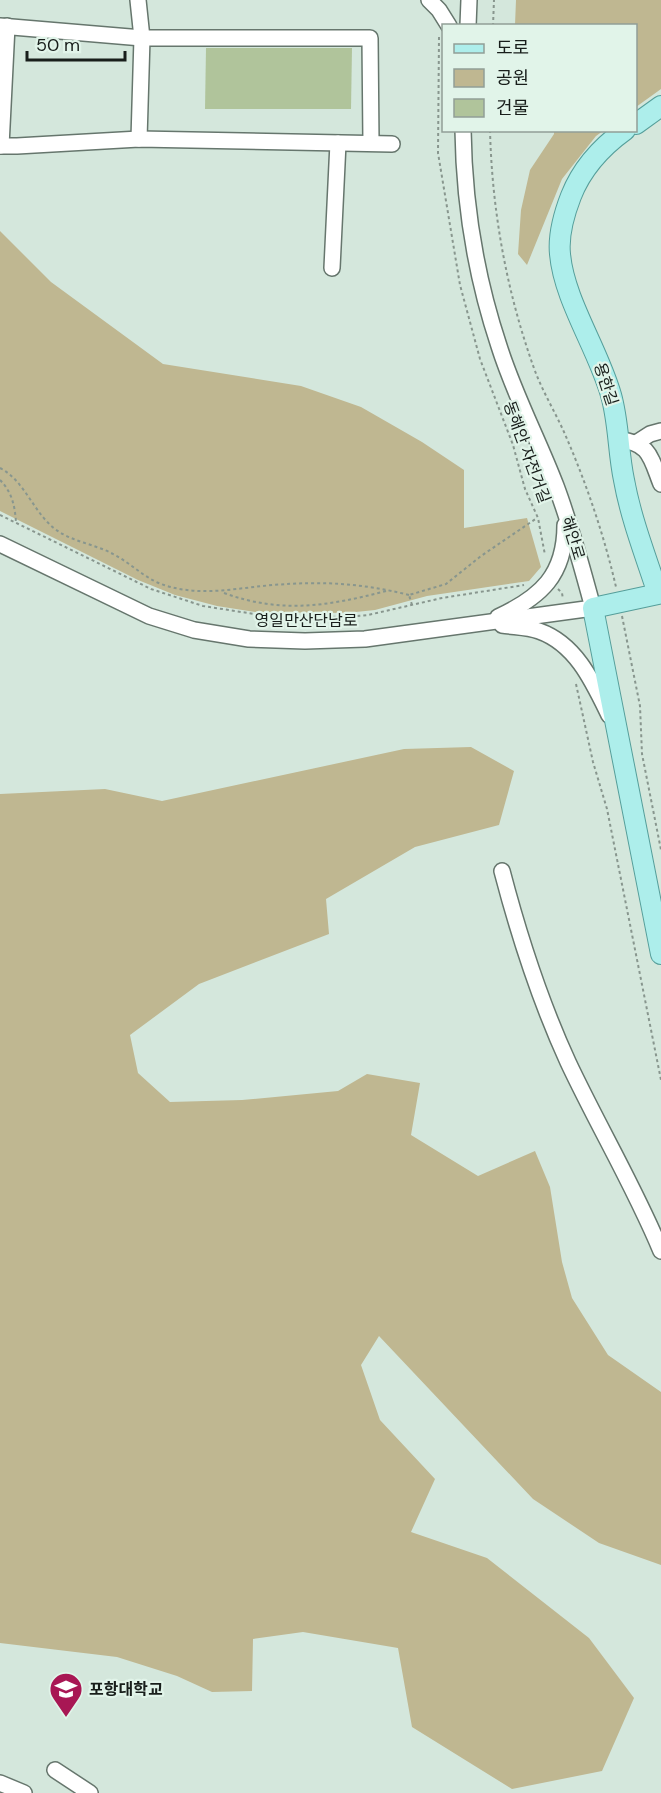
<svg xmlns="http://www.w3.org/2000/svg" width="661" height="1793" viewBox="0 0 661 1793" font-family="'DM Sans','Noto Sans KR',sans-serif">
	<rect width="100%" height="100%" fill="#d4e7dc"/>
	<!-- green -->
	<g fill="#bfb791">
		<path d="M516,0h145v89l-25,18v-81l-121,-1z"/>
		<path d="M554,131h49l-7,5 -34,43 -35,86 -9,-11 3,-44 9,-40 24,-36z"/>
		<path d="M0,231l51,51 112,82 138,22 60,21 61,35 42,28v58l63,-10 14,49 -12,14 -102,15 -52,14 -29,3 -91,-1 -38,-6 -42,-11 -37,-15 -138,-69z"/>
		<path d="M471,747l43,24 -15,54 -84,22 -89,52 3,35 -130,50 -69,51 8,38 32,29 72,-2 96,-9 29,-17 53,9 -9,52 67,41 57,-25 15,36 12,75 10,36 36,57 53,37v173l-62,-22 -66,-44 -154,-163 -18,29 19,55 55,59 -24,53 76,26 102,80 45,60 -32,73 -90,18 -100,-62 -14,-79 -95,-16 -50,7 -1,52 -40,1 -35,-16 -60,-19 -117,-14v-849l105,-5 57,12 242,-52z"/>
	</g>
	<!-- building -->
	<path fill="#b0c49b" d="M206,48h146l-1,61h-146z"/>
	<g fill="none" stroke-linecap="round" stroke-linejoin="round">
		<defs>
			<g id="minor">
				<path d="M138,0l4,38 -3,101"/>
				<path d="M429,0l10,10 10,16"/>
				<path d="M0,26l142,12h228l1,105"/>
				<path d="M468,26l1,-26"/>
				<path d="M0,146h17l122,-7 253,5"/>
				<path d="M1,146l6,-120"/>
				<path d="M332,268l6,-125"/>
				<path d="M619,440c31,2 32,19 42,44"/>
				<path d="M636,443l14,-9 11,-3"/>
				<path d="M0,544l149,72 45,14 55,9 56,2 60,-2 228,-31c-11,-41 -22,-82 -37,-122 -18,-47 -42,-92 -57,-140 -23,-69 -35,-143 -36,-216"/>
				<path d="M498,617c43,-20 67,-42 67,-92"/>
				<path d="M502,625c12,2 26,2 37,6 37,13 54,51 70,84"/>
				<path d="M502,871c17,65 38,130 66,191 30,64 66,124 93,189"/>
				<path d="M55,1770l35,23"/>
				<path d="M0,1783l24,10"/>
			</g>
			<g id="major">
				<path d="M636,124l25,-18"/>
				<path d="M625,130c-25,18 -43,38 -54,66 -7,18 -13,38 -11,58 4,46 38,95 51,141 8,28 7,57 13,85 7,39 22,77 34,114l-65,14 68,346"/>
			</g>
		</defs>
		<!-- minor casing -->
		<use href="#minor" stroke="#66766d" stroke-width="18"/>
		<!-- major casing -->
		<use href="#major" stroke="#559e9a" stroke-width="22"/>
		<!-- path -->
		<g stroke="#88968e" stroke-width="2" stroke-dasharray="3 3" stroke-linecap="butt">
			<path d="M493,26l1,-26"/>
			<path d="M439,37l-1,116 22,132 20,74 33,86 12,44 13,29 7,37"/>
			<path d="M490,130c2,82 17,164 45,241 8,21 20,41 29,61 22,50 40,103 52,155"/>
			<path d="M0,468c25,13 33,44 55,61 17,13 40,15 58,25 18,9 32,25 51,31 37,12 72,3 109,0 49,-4 88,-2 136,10"/>
			<path d="M0,480c12,12 15,26 16,43"/>
			<path d="M0,515l151,74 52,17 64,10 78,1 23,-2 74,-17 82,-13"/>
			<path d="M558,589l4,4 1,6"/>
			<path d="M224,593c57,21 105,13 162,-2"/>
			<path d="M412,605l-3,-10 37,-11 35,-28 56,-38"/>
			<path d="M622,616l18,90 2,48 19,96"/>
			<path d="M576,684l17,78 14,47 54,271"/>
		</g>
		<!-- minor -->
		<use href="#minor" stroke="#fff" stroke-width="15"/>
		<!-- major -->
		<use href="#major" stroke="#adeeeb" stroke-width="20"/>
	</g>
	<!-- icons -->
	<defs>
		<symbol id="university-pin" viewBox="-11 -11 22 30"><path d="M0 17L-7.5 6A9.5 9.5 0 1 1 7.5 6Z" fill="#a81754" stroke="#e1f4e9"/><path d="M0-5L7-2L0 1L-7-2ZM-4 1L0 2.5L4 1V4Q0 6-4 4Z" fill="#fff"/></symbol>
	</defs>
	<g fill-rule="evenodd">
		<use href="#university-pin" x="47" y="1670" width="38" height="52"/>
	</g>
	<g text-anchor="middle" dominant-baseline="central" stroke-width="4.5" stroke-linejoin="round" paint-order="stroke">
		<!-- street labels -->
		<g font-size="16" fill="#181e1b" stroke="#e1f4e9">
			<text transform="translate(606 384) rotate(72)">용한길</text>
			<text transform="translate(527 452) rotate(70)">동해안 자전거길</text>
			<text transform="translate(573 538) rotate(73)">해안로</text>
			<text x="306" y="620">영일만산단남로</text>
		</g>
		<!-- poi labels -->
		<g font-size="16" font-weight="bold" fill="#181e1b" stroke="#e1f4e9" text-anchor="start">
			<text x="89" y="1689">포항대학교</text>
		</g>
	</g>
	<!-- legend -->
	<rect x="442" y="24" width="195" height="108" fill="#e1f4e9" stroke="#919e97" stroke-width="1.5"/>
	<rect x="454" y="44" width="30" height="9" fill="#adeeeb" stroke="#919e97" stroke-width="1.5"/>
	<text x="496" y="54" font-size="18" fill="#181e1b">도로</text>
	<rect x="454" y="69" width="30" height="18" fill="#bfb791" stroke="#919e97" stroke-width="1.5"/>
	<text x="496" y="84" font-size="18" fill="#181e1b">공원</text>
	<rect x="454" y="99" width="30" height="18" fill="#b0c49b" stroke="#919e97" stroke-width="1.5"/>
	<text x="496" y="114" font-size="18" fill="#181e1b">건물</text>
	<!-- scale -->
	<path d="M27 51v9h98v-9" fill="none" stroke="#181e1b" stroke-width="3"/>
	<text x="36" y="51" font-size="18" fill="#181e1b" stroke="#e1f4e9" stroke-width="4.5" paint-order="stroke">50 m</text>
</svg>
